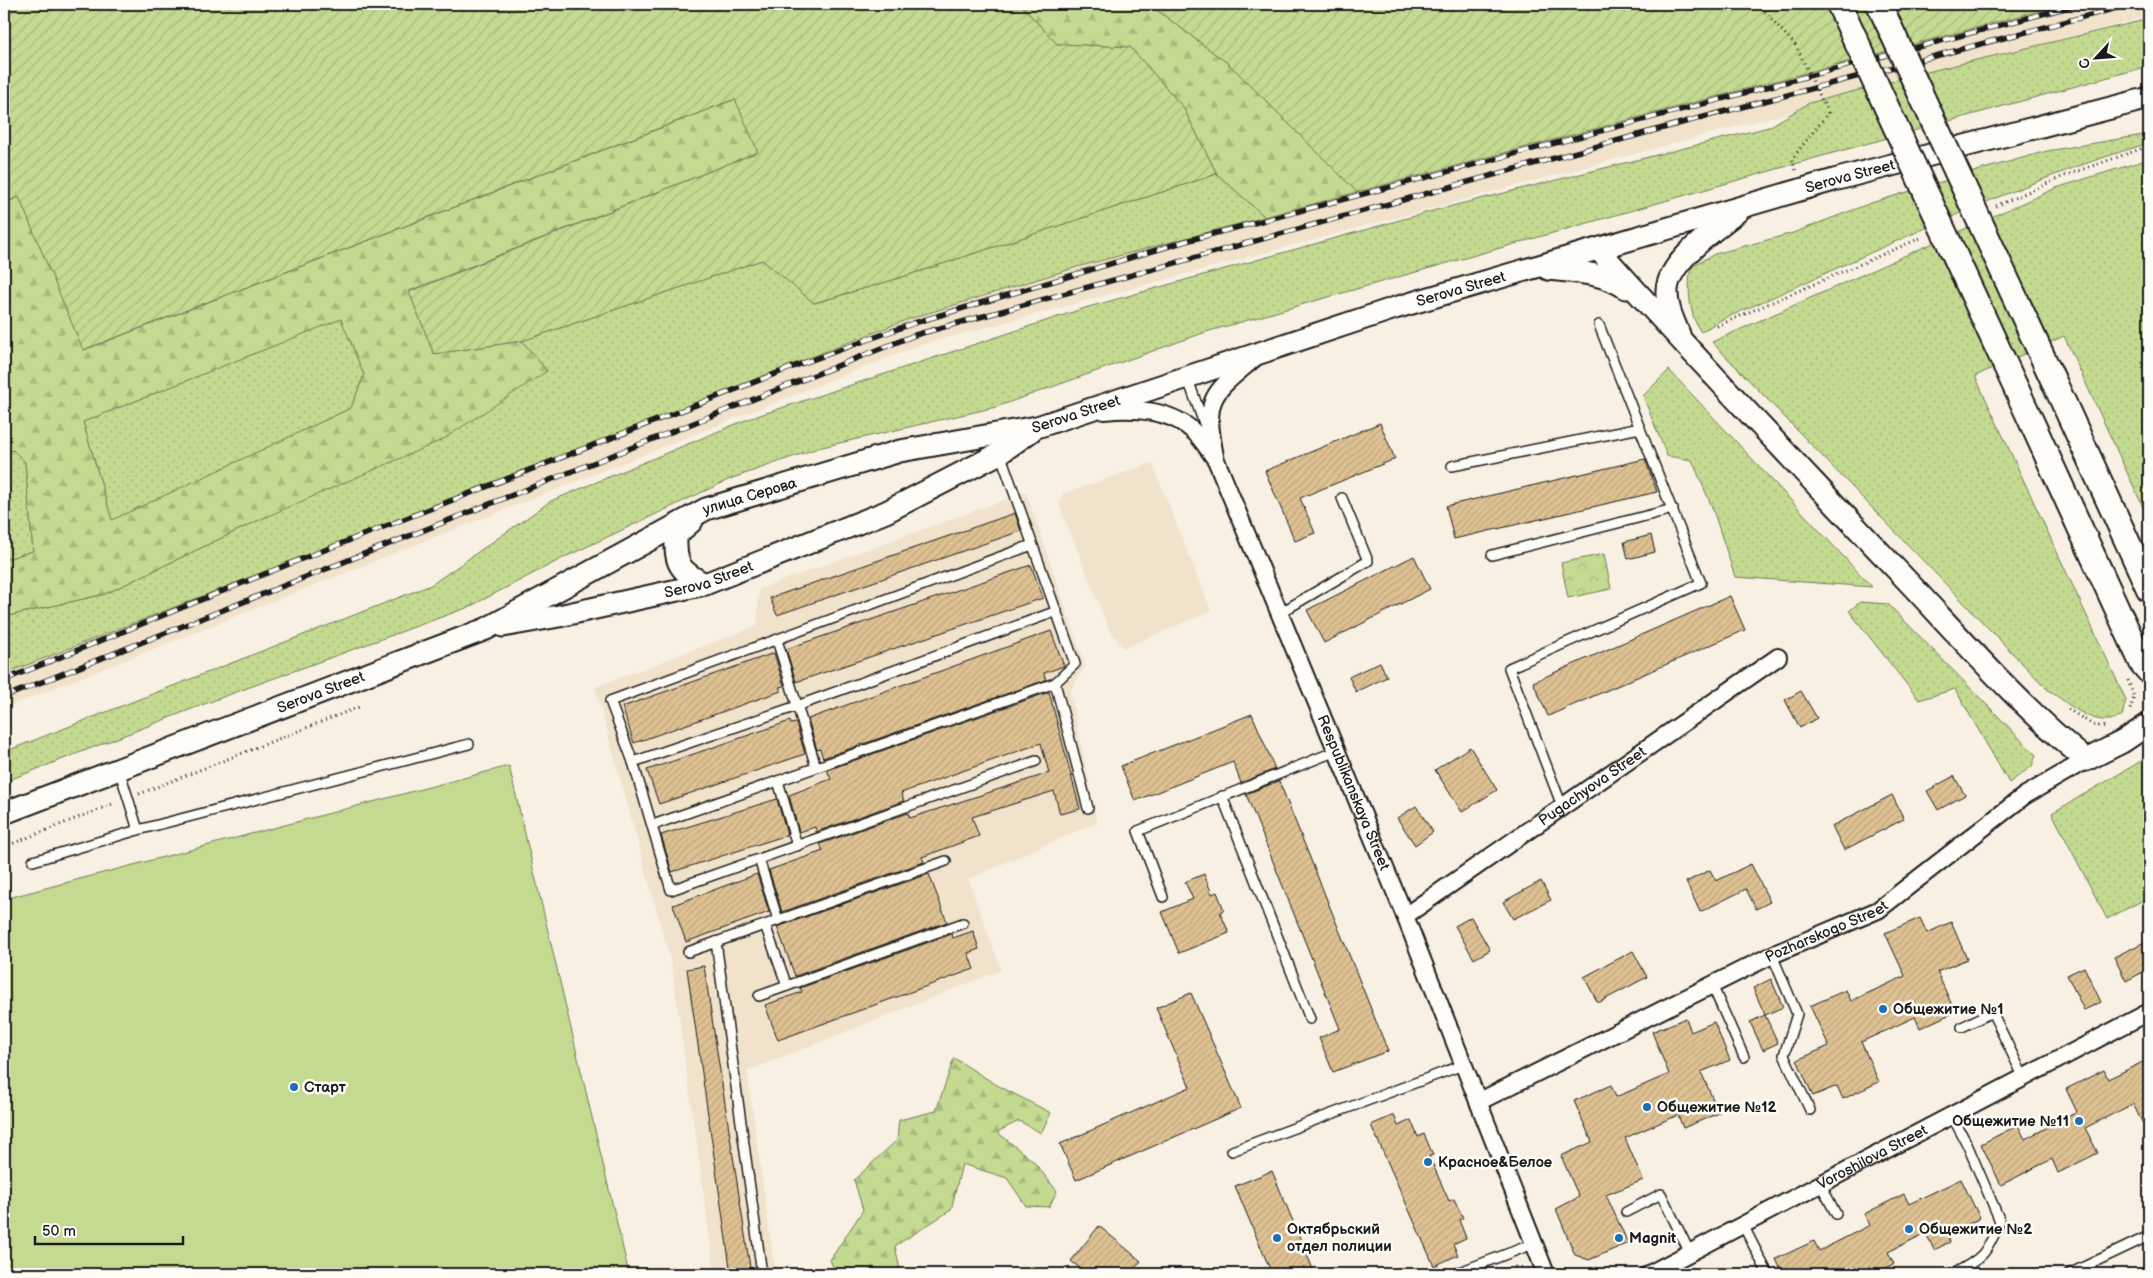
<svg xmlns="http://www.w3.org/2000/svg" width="2153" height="1278" viewBox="0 0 2153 1278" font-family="'Balsamiq Sans',sans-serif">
	<defs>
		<pattern id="grass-dots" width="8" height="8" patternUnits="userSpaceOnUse" patternTransform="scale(1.25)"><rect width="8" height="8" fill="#c3da90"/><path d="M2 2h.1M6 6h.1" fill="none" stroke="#a7ba7c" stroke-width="1.8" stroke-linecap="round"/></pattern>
		<pattern id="forest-firs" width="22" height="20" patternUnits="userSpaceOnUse" patternTransform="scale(1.25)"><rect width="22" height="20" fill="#c3da90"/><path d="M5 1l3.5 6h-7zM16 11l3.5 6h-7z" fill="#a7ba7c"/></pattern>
		<pattern id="park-crowns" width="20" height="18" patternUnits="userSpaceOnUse" patternTransform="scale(1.25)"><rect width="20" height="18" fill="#c3da90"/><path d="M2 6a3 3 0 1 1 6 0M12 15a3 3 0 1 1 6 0" fill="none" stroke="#a7ba7c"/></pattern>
		<pattern id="garden-furrows" width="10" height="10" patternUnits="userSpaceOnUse" patternTransform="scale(1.25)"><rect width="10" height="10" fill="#c3da90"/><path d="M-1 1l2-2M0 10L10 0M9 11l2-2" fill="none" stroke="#a7ba7c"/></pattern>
		<pattern id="building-hatch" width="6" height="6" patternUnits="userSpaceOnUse" patternTransform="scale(1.25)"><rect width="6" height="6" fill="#dfc293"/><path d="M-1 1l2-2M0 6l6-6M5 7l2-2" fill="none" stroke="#bfa67e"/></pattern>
	</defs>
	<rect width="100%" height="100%" fill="#f7f0e3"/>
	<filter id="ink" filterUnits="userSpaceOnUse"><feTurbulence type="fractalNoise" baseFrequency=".02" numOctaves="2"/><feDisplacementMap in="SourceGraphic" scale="10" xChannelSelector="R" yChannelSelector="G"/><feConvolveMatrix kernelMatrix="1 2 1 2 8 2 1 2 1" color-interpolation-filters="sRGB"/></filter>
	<g filter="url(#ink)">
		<!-- built -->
		<g fill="#f0e2cb">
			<path d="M2065,4h84v12l-1229,329 -916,363v-34l902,-354 171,-53z"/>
			<path d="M1152,463l59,148 -87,37 -15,-19 -50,-125 4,-10z"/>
			<path d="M1026,492l59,173 -15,27 27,130 -129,57 33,91 -254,101 26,188 6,15h-64l-43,-308 -77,-279 162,-61 2,-37z"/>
		</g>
		<!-- grass -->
		<g fill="url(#grass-dots)" stroke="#707b56">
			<path d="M2149,19v47l-316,87 -627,179 -210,75 -178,41 -88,31 -167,79 -94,49 -249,91 -216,84v-30l427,-167 120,-84 197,-82 337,-111 351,-98 333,-83 40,-24 134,-35z"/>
			<path d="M2149,134v9c-148,44 -287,116 -428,177l-20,12c-12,-17 -13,-41 -11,-62l7,-7 18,-9 78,-21 78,-30 116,-35 60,-17z"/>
			<path d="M2149,159v361l-85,-184 -89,40 151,324 -4,16c-27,14 -51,-11 -74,-26l-336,-348 344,-154z"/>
			<path d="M1217,174l48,43 -188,50 -171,53 -902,354v-57l101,-23 154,-74 288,-149 -25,-30 240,-81 53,43 78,-23z"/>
			<path d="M342,318l22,57 -13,33 -239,113 -29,-99z"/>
			<path d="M1669,370l203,217 -137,-10 -23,-70 -20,-47 -25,-4 -24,-60z"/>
			<path d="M13,450l12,12 8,89 -29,9v-107z"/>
			<path d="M1860,602l28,2 148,151 -4,11 -23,17 -54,-94 -36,11 -70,-89z"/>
			<path d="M2143,760l6,2v135l-42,22 -55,-106z"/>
		</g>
		<!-- forest -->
		<g fill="url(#forest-firs)" stroke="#707b56" fill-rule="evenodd">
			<path d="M1020,4h129l81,61 127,127 -92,25 -48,-43 -34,-67 -53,-60 -73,-3z"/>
			<path d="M736,99l22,53 -349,139 25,63 88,-13 25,30 -105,69 -183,80 -154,74 -101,23v-57l29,-9 -8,-89 -12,-12 -9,3v-250l15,-6 65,153zM341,319l23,56 -13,33 -239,112 -29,-98z"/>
			<path d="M954,1058l41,26 56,29 -10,20 -22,-12 -22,11 36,29 24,30 -8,16 -23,-1 -19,-28 -45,-14 -11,46 -56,36 6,28 -65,-1 -6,-13 33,-50 -9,-30 43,-40 2,-20 37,-9z"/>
		</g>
		<!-- park -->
		<path fill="url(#park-crowns)" stroke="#707b56" d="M1604,554l7,35 -43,9 -7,-35z"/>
		<!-- garden -->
		<g fill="url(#garden-furrows)" stroke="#707b56">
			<path d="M4,4h1016l37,40 73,3 53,60 34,67 -324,106 -79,23 -52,-43 -240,81 -88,13 -25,-62 349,-140 -23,-53 -652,251 -64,-153 -15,6z"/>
			<path d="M1149,4h916l-708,188 -127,-127z"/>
		</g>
		<!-- pitch -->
		<path fill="#c3da90" stroke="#707b56" d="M509,766l120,508h-625v-375z"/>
		<!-- building -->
		<g fill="url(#building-hatch)" stroke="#1c1c1c">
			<path d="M1380,423l15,36 -95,39 15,35 -20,8 -30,-70z"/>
			<path d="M1645,459l12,33 -203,47 -8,-33z"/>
			<path d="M1015,513l6,18 -244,84 -7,-17z"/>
			<path d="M1651,535l4,17 -27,7 -4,-17z"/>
			<path d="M1414,556l16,33 -106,54 -17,-33z"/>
			<path d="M1031,565l12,33 -247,84 -10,-33z"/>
			<path d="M1730,596l15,34 -197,86 -15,-34z"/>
			<path d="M1051,631l13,35 -20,7 2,7 -223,78 -3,-9 -3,1 -9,-31z"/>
			<path d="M774,653l10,33 -5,1 2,4 -147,52 -12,-36z"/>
			<path d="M1380,662l7,15 -31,15 -7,-15z"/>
			<path d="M1801,691l16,27 -17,10 -15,-28z"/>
			<path d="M1049,692l31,117 -20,5 -6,-23 -82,26 7,19 -57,21 2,5 -142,50 -13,-42 54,-19 -3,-7 88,-31 2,5 139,-45 -8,-30 -140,50 3,8 -88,31 -1,-5 -16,5 -10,-37 42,-16 -4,-9z"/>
			<path d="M1252,714l23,55 -34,14 -8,-21 -98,39 -14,-35z"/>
			<path d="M790,721l1,3 5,-1 9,31 -146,50 -12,-34z"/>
			<path d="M1470,747l27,43 -35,22 -27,-42z"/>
			<path d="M1954,776l11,19 -27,15 -11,-19z"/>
			<path d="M1279,781l109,270 -55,21 -14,-34 21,-9 -94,-235z"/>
			<path d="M1892,795l12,24 -60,31 -12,-24z"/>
			<path d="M777,799l10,36 -115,37 -11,-37z"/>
			<path d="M1416,806l17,26 -18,13 -18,-27z"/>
			<path d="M1751,864l19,38 -14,7 -10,-20 -46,23 -14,-30 24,-12 6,11z"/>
			<path d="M757,874l12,38 -83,30 -13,-37z"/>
			<path d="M929,874l18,48 -152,54 -18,-49z"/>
			<path d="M1204,874l8,20 5,-2 7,18 -4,2 9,21 -50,20 -17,-41 31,-13 -8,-17z"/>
			<path d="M1541,881l10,19 -38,19 -10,-17z"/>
			<path d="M1471,917l19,33 -16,9 -19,-33z"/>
			<path d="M1920,918l7,15 24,-11 16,37 -30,13 18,40 -35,16 -5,-11 -54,25 18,40 -36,17 -6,-13 -24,10 -16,-36 32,-14 -19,-40 36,-16 5,11 54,-25 -20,-43z"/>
			<path d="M973,931l6,18 -11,4 6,16 -196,71 -13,-35 37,-13 -2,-4 152,-54 1,4z"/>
			<path d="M2149,940v29l-23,12 -12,-24z"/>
			<path d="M1633,951l14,26 -49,26 -14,-26z"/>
			<path d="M704,966l47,308h-20l-44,-305z"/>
			<path d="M2084,967l17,35 -17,8 -17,-35z"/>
			<path d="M1771,979l12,28 -18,8 -12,-27z"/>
			<path d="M1191,993l50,115 -165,72 -16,-36 130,-57 -34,-79z"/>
			<path d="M1765,1015l13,28 -15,7 -13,-28z"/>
			<path d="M1686,1018l5,14 23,-10 16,38 -29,12 18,41 -36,15 -5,-13 -53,23 18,42 -37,15 22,48 -39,17 -14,-5 -19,-46 23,-12 -18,-41 31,-14 -18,-41 37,-16 5,12 53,-23 -17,-42z"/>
			<path d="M2149,1059v77l-16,-32 -48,24 13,25 -40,20 -6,-14 -51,26 -20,-41 37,-19 7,14 52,-27 -11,-23 38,-19 4,9z"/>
			<path d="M1394,1115l4,11 13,-6 7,17 6,-3 9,21 -4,1 20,45 5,-2 9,19 -4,2 7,18 -13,6 5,11 -24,11 -63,-141z"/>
			<path d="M1272,1171l43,103h-43l-37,-88z"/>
			<path d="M1961,1179l19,39 -33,17 3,7 -16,8 -8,-17 -38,19 6,12 -21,10h-90l-7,-15 38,-18 5,10 51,-26 -6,-11 40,-20 5,10z"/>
			<path d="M1099,1226l42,35 -11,13h-43l-16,-13z"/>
		</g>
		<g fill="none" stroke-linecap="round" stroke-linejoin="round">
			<defs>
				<g id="service">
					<path d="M1187,377l19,52"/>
					<path d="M1000,453l75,211 -20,19 33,125"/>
					<path d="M1452,466l188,-38"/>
					<path d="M1032,545l-422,156 23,61 38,128 365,-129"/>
					<path d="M1492,555l181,-46"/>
					<path d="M1280,613l88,-52 -26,-63"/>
					<path d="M777,640l39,127"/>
					<path d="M633,762l164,-56 260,-95"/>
					<path d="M119,769l19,61 331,-86"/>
					<path d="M778,781l19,65"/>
					<path d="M1222,796l88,223"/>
					<path d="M1562,806l-53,-138 192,-85 -102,-258"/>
					<path d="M653,825l402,-142"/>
					<path d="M759,859l19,61"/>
					<path d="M33,861l105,-31"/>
					<path d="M1163,897l-25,-66 198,-80"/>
					<path d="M765,925l22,61"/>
					<path d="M716,942l46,332"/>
					<path d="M688,952l258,-91"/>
					<path d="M1772,955l25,59 -13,41 26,55"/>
					<path d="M1712,985l32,72"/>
					<path d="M759,996l204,-73"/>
					<path d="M1962,1027l30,-15 32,66"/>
					<path d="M1232,1151l231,-86"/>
					<path d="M1821,1185l15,29"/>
					<path d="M1626,1212l35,-18 29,59"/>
					<path d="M1743,1225l25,49"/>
					<path d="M1454,1274l79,-30"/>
					<path d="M1952,1274c31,-15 35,-21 48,-53l-33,-77 -15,-28"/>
					<path d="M2069,1274l80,-38"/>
				</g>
				<g id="minor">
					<path id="s1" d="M1104,411c30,-3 64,-2 88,19 10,8 17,21 24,30l189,456 141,358"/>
					<path d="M1215,456c-12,-60 -3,-62 41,-99"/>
					<path id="s2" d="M1405,916l373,-259"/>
					<path id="s3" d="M1478,1102l294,-147 106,-45 146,-114 62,-36"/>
					<path id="s4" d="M1649,1274l500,-262"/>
				</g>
				<g id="tertiary">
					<path d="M1598,249c98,109 198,215 299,321 61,64 120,134 189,190l36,-18 27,-18"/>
					<path d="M1548,269c28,3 54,3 78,19"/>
					<path d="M1679,334c-6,-14 -13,-29 -12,-44 2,-30 50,-61 71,-79"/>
					<path d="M692,521l-16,14c-1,29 3,36 29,49"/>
					<path id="s5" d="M503,626l56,-10 146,-32 181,-72 114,-59 31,-22"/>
					<path id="s6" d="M4,813l482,-184 220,-120 194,-58 137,-24 358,-119 439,-128 315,-82"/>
				</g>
				<g id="secondary">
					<path d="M2055,384l94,205"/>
					<path d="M2021,399l121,264 7,8"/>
				</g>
			</defs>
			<!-- service casing -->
			<use href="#service" stroke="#1c1c1c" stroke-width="12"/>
			<!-- minor casing -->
			<use href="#minor" stroke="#1c1c1c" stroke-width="20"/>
			<!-- tertiary casing -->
			<use href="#tertiary" stroke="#1c1c1c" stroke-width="25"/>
			<!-- secondary casing -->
			<use href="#secondary" stroke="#1c1c1c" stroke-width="28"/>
			<!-- path -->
			<g stroke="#1c1c1c" stroke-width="3" stroke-dasharray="1 4" stroke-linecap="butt">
				<path d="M1758,4l38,42 32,67 -36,46 4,12"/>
				<path d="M1996,206l68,-30 85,-30"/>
				<path d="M1717,326l206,-89"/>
				<path d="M2128,680l6,17 -5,16"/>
				<path d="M2068,709l25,16 14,2"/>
				<path d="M139,794l220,-87"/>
				<path d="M4,847l111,-44"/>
				<path d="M1515,1266l3,8"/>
			</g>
			<!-- service -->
			<use href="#service" stroke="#fdfcf7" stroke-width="9"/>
			<!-- minor -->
			<use href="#minor" stroke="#fdfcf7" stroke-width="16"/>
			<!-- tertiary -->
			<use href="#tertiary" stroke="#fdfcf7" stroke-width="21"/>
			<!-- secondary -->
			<use href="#secondary" stroke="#fdfcf7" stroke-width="24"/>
			<defs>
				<g id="rail">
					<path d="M4,680l290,-118 504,-197 116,-42 272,-82 894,-237"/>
					<path d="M4,697l911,-362 770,-213 447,-118"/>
				</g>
			</defs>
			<!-- rail casing -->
			<use href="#rail" stroke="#1c1c1c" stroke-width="5.5"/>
			<!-- rail -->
			<use href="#rail" stroke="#fdfcf7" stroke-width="4" stroke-dasharray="11" stroke-linecap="butt"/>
			<defs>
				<g id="secondary-bridge">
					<path d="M1839,4l182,395"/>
					<path d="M1879,4l176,380"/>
				</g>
			</defs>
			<!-- secondary-bridge casing -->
			<use href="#secondary-bridge" stroke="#1c1c1c" stroke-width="28" stroke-linecap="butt"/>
			<!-- secondary-bridge -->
			<use href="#secondary-bridge" stroke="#fdfcf7" stroke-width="24"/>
		</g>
	</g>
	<!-- markers -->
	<g fill="#1f6fb2" stroke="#fdfcf7" stroke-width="2">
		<circle cx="1883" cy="1009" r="5"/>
		<circle cx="294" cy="1087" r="5"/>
		<circle cx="1647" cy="1107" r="5"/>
		<circle cx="2079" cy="1121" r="5"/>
		<circle cx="1428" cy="1162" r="5"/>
		<circle cx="1909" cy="1229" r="5"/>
		<circle cx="1277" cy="1238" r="5"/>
		<circle cx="1619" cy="1238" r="5"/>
	</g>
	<g text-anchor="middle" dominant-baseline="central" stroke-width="5" stroke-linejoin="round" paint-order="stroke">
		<!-- street labels -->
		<g font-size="15" fill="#1c1c1c" stroke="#fdfcf7">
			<text stroke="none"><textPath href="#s6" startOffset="1959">Serova Street</textPath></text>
			<text stroke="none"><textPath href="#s6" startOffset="1554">Serova Street</textPath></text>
			<text stroke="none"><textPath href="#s6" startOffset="1149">Serova Street</textPath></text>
			<text stroke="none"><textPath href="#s6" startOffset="812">улица Серова</textPath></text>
			<text stroke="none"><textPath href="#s5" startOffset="211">Serova Street</textPath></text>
			<text stroke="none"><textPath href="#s6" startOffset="339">Serova Street</textPath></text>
			<text stroke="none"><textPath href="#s2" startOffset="228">Pugachyova Street</textPath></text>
			<text stroke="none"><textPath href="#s1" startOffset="491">Respublikanskaya Street</textPath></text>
			<text stroke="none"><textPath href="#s3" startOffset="388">Pozharskogo Street</textPath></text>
			<text stroke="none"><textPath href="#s4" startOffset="252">Voroshilova Street</textPath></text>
		</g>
		<!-- poi labels -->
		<g font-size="15" font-weight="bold" fill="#1c1c1c" stroke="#fdfcf7" text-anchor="start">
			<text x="1893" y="1009">Общежитие №1</text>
			<text x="304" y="1087">Старт</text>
			<text x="1657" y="1107">Общежитие №12</text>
			<text x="2069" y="1121" text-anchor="end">Общежитие №11</text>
			<text x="1438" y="1162">Красное&amp;Белое</text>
			<text x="1287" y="1229">Октябрьский<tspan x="1287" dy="17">отдел полиции</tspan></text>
			<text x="1919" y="1229">Общежитие №2</text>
			<text x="1629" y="1238">Magnit</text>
		</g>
	</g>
	<!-- margin -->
	<rect width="2153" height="1278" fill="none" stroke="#fdfcf7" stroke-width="20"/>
	<rect x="10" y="10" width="2133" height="1258" fill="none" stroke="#1c1c1c" stroke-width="2" filter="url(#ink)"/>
	<!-- north arrow -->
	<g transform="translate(2096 58) rotate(244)" stroke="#fdfcf7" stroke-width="4" paint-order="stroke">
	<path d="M0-4L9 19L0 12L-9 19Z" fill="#1c1c1c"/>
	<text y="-8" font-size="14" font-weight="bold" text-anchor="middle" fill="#1c1c1c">С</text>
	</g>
	<!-- scale -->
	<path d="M35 1236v8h148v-8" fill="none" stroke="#1c1c1c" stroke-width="2.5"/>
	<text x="42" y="1236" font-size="15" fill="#1c1c1c" stroke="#fdfcf7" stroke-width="4" paint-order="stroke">50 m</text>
</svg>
